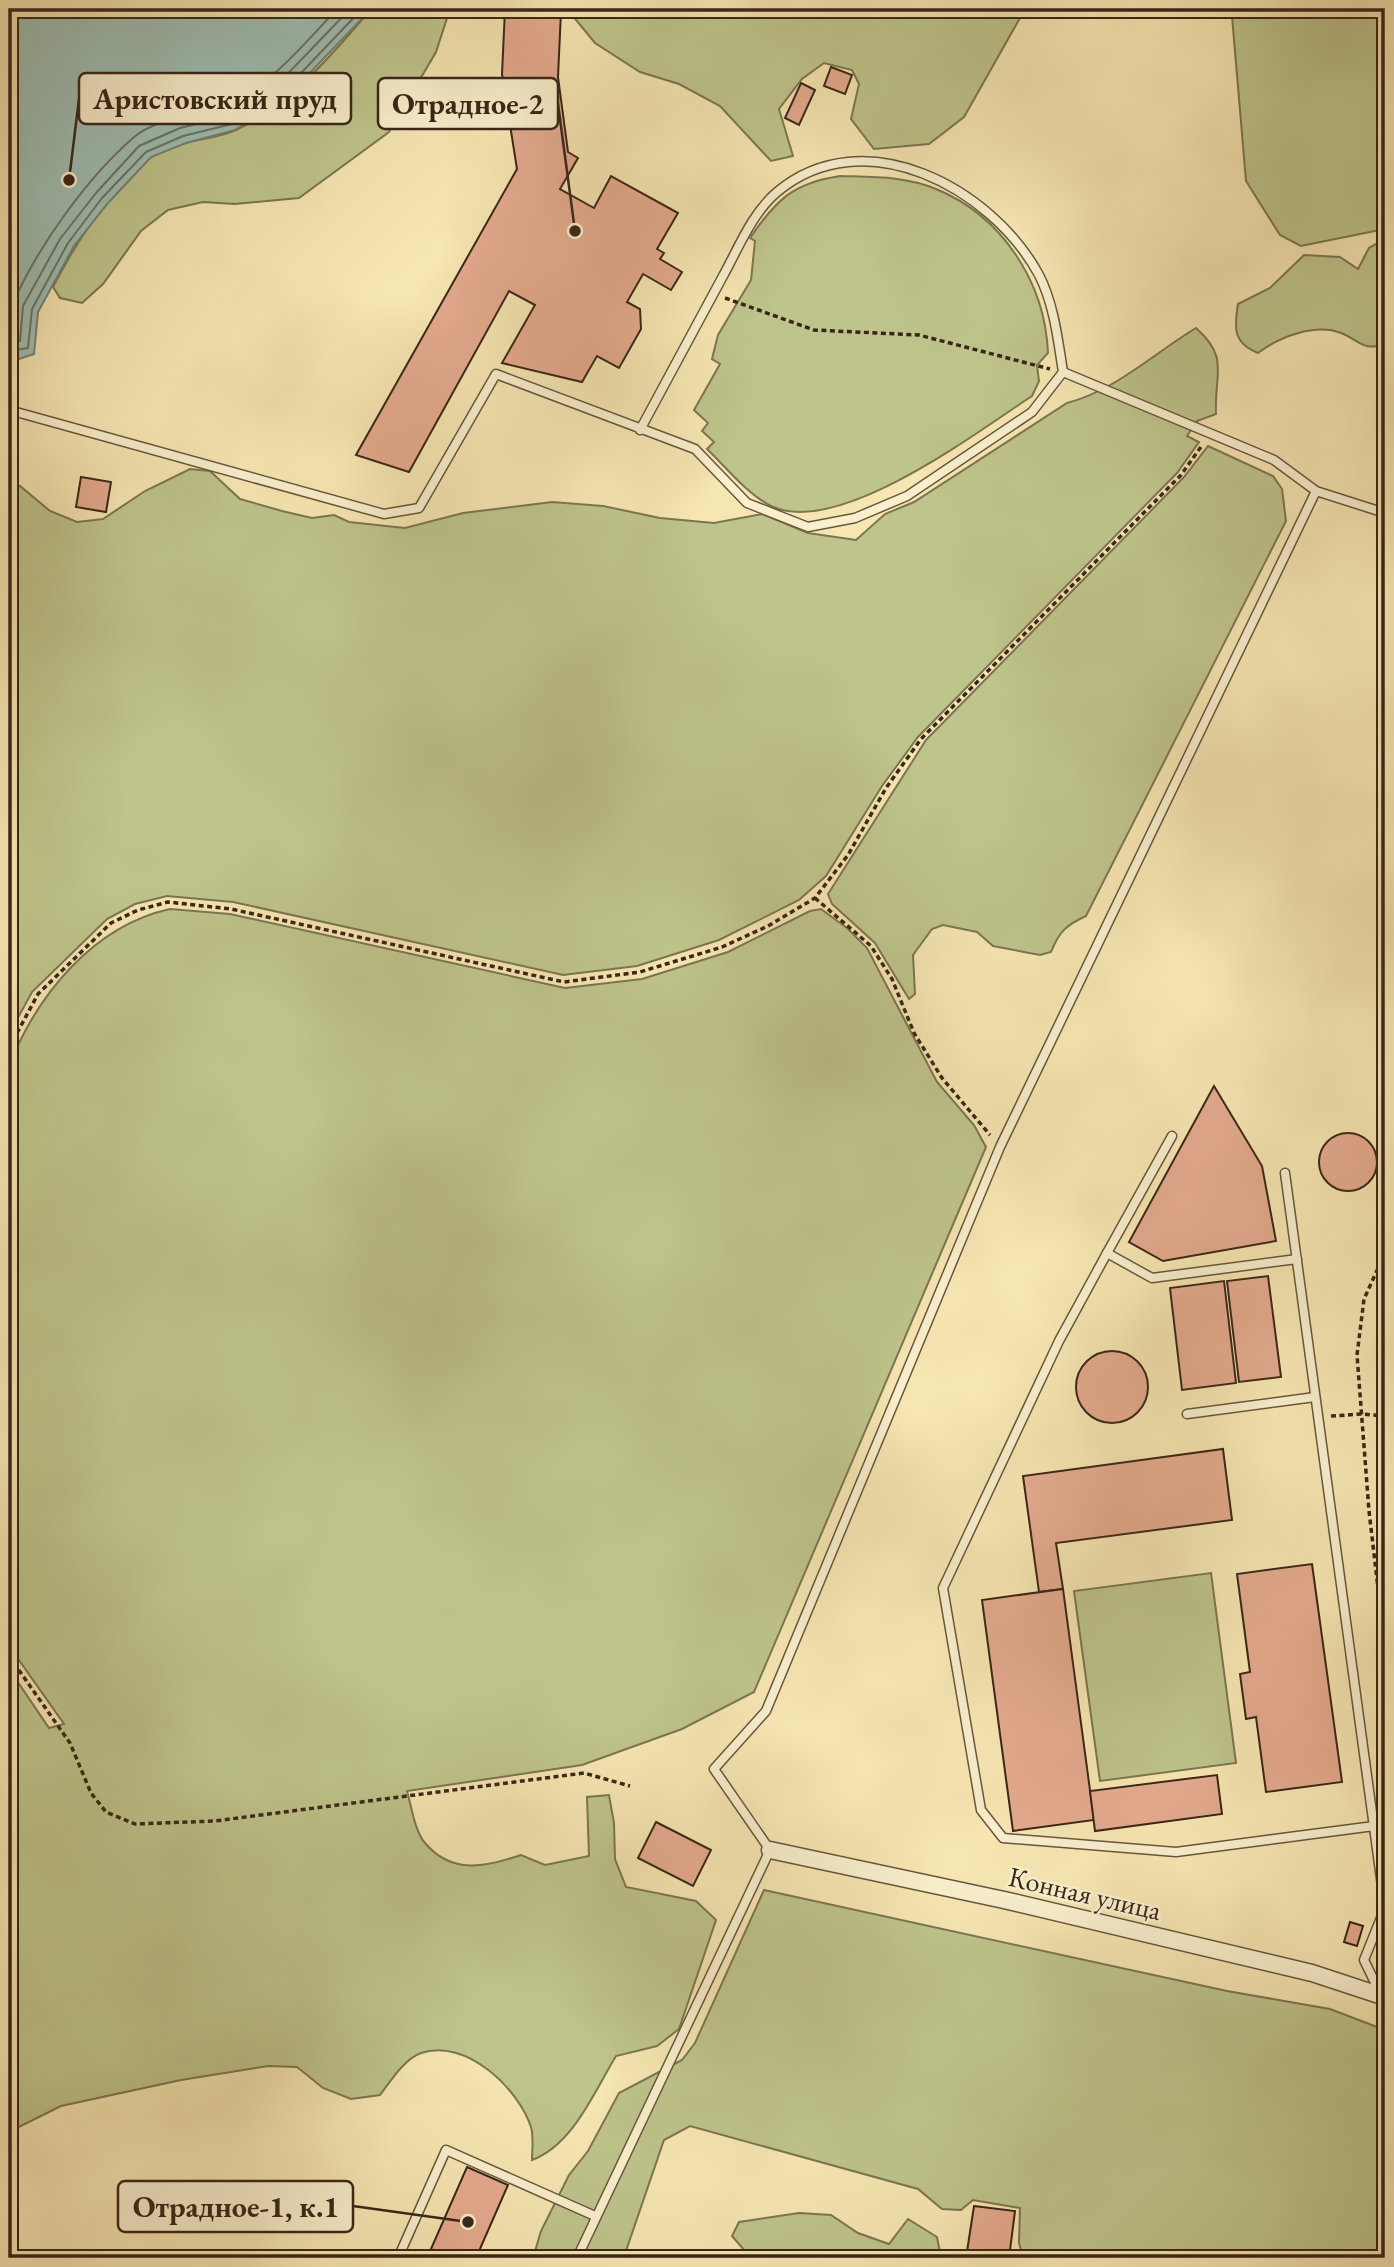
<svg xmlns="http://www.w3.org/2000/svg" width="1394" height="2267" viewBox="0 0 1394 2267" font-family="'EB Garamond',serif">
	<rect width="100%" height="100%" fill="#f6e6b2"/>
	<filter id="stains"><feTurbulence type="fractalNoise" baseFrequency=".00286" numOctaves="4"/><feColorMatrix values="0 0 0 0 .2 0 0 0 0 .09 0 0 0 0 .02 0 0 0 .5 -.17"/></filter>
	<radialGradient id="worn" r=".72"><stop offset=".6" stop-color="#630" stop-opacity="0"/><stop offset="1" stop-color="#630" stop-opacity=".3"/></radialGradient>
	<!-- green -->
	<g fill="#bec48b" stroke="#7c7552" stroke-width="2">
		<path d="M371,9h79l-14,43 -47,80 -90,66 -64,6 -32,-2 -35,8 -27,21 -38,53 -21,19 -22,-5 -7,-11c24,-47 56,-94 96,-128 24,-20 60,-17 87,-29 54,-26 97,-76 135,-121z"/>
		<path d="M567,9h458l-61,108 -35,27 -55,5 -23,-30 8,-35 -7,-14 -28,-7 -22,16 -23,30 14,47 -22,5 -51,-55 -41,-22 -39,-12 -45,-29z"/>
		<path d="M1226,9h159v220l-84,17 -21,-11 -34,-54 -14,-165z"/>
		<path d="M840,176c32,1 66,0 96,13 66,27 109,93 112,164l-11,12 2,16 -7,15c-55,36 -194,142 -261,110 -24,-12 -45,-39 -64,-57l7,-7 -12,-11 6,-8 -14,-13 26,-46 -8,-5 6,-24 33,-55 4,-39 -5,-3c26,-38 43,-55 90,-62z"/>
		<path d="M1385,239v104c-20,10 -26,-3 -44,-10 -26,-10 -62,4 -83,20 -25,-10 -24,-25 -20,-49l32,-16 34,-33 36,2 18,12 11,-21z"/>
		<path d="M1196,328c34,30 18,46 20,86l-19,7 -10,15 12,6 -22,31 -259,264 -36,49 -56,90 -27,24 -80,40 -82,26 -74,9 -330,-73 -66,-6 -32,8 -28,15 -75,73 -23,42v-550l11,2 30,25 27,11 26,-3 42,-28 45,-22 20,2 30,28 42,12 30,7 22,-3 15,7 56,6 58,-15 89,-11 51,4 57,12 54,5 48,-9 46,19 48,7 29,-26 29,-12 153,-99c49,-13 86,-49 129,-75z"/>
		<path d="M1208,446l65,30 9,13 4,32 -200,395c-20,9 -27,16 -35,36l-11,3 -47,-9 -16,-14 -34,-7 -11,4 -19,26 2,39 -6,5 -34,-56 -43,-39 -4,-10 98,-154 258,-263z"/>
		<path d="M170,909l60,5 335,74 77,-9 86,-27 82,-41 11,-2 26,19 20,20 70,134 37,43 12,22 -232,545 -72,37 -100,36 -175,26c4,14 8,41 18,52 27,32 61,24 96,12l24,10 44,-9 -2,-59 22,-2 5,28 1,36 11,28 70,14 20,19 -37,109 -22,17 -41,10c-22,36 -43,89 -84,104 0,-11 2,-23 -1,-33 -13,-39 -65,-89 -110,-74 -17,6 -31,29 -41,42l-29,4 -28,-11 -26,-21 -29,-1 -87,14 -120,26 -52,26v-463l40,59 15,-4 -55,-78v-580c28,-71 84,-140 161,-157z"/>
		<path d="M1211,1573l25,190 -136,18 -26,-190z"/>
		<path d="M764,1890l463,101 103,18 55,21v228h-362l-4,-15 1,-35 -47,-8 -12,10 -19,-1 -24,-20 -228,-63 -26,14 -37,108v10h-94l8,-27 28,-56 19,-24 31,-58 63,-33 13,-17z"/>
		<path d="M799,2213l32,2 27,18 31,11 19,-25 29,18 4,21h-190l-19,-22 7,-14z"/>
	</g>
	<!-- water -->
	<path fill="#9ebeb3" stroke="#768175" stroke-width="2" d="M9,9h362l-85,89 -51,32 -49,13 -35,14 -43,46 -34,43 -36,66 -4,42 -15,5 -10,-1z"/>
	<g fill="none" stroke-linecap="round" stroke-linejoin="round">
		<!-- shore -->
		<g stroke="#6c7266" stroke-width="2">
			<path d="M9,332c5,-9 1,-21 5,-31 25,-56 73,-123 119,-163 25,-22 63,-20 91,-32 46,-19 80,-62 113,-97"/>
			<path d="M9,342l11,-1 3,-35 37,-67 36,-46 43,-47 41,-18 48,-12 48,-30 74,-77"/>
			<path d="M9,351l19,-3 4,-39 36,-66 34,-45 44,-46 37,-16 49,-12 50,-31 80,-84"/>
		</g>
	</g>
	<!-- building -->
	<g fill="#e4aa8e" stroke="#392618" stroke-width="2">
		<path d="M505,9l56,2 -3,66 10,75 10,6 -18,31 34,19 17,-32 67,37 -21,36 7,4 -4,6 22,13 -11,18 -28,-16 -16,28 13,7 1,20 -22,39 -22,-12 -15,26 -80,-19 33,-58 -26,-14 -100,181 -53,-17 161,-286 -15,-95z"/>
		<path d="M831,67l21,8 -7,19 -21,-8z"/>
		<path d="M801,83l14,7 -16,35 -14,-7z"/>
		<path d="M81,477l30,5 -5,30 -30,-5z"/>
		<path d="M1214,1086l48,80 14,75 -113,20 -34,-19z"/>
		<circle cx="1348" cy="1162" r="29"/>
		<path d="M1268,1276l13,101 -42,5 -12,-101z"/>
		<path d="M1224,1281l12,102 -54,7 -12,-102z"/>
		<circle cx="1112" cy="1387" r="36"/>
		<path d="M1223,1449l9,71 -176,23 7,46 -24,3 -16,-116z"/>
		<path d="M1312,1564l30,218 -76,10 -10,-75 -10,2 -6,-45 10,-2 -13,-98z"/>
		<path d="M1063,1589l31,231 -81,11 -31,-231z"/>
		<path d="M1217,1775l5,39 -127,17 -5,-40z"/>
		<path d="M656,1822l55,28 -18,36 -55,-28z"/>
		<path d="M1350,1922l13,4 -6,20 -13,-4z"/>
		<path d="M467,2167l41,18 -32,73h-49z"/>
		<path d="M974,2206l41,5 -6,47h-43z"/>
	</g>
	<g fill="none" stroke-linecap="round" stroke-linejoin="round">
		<defs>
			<g id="lane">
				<path d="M9,410l375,104 35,-6 77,-134 199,75 52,54 61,24 47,-9 52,-22 125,-84 31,-40 211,88 42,31 69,22"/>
				<path d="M640,430c27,-51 55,-102 83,-154 15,-27 29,-63 54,-84 87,-73 215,-4 262,83 15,29 19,65 24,97"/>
				<path d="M1172,1136l-65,117 45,25 145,-19"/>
				<path d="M1285,1173l100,735"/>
				<path d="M1107,1253l-48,88 -116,247 38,222 22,28 173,14 198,-26"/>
				<path d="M1187,1414l128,-17"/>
				<path d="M1381,1995l-17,-35 21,-52"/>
				<path d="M398,2258l48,-108 149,66"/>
				<path d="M577,2258l193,-408 -56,-81 52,-58 234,-564 316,-656"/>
			</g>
			<path id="street" d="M770,1850l234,50 308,73 73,24"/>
		</defs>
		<!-- lane casing -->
		<use href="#lane" stroke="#68563e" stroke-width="11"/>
		<!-- street casing -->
		<use href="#street" stroke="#68563e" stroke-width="19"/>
		<!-- path -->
		<g stroke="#392618" stroke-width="3.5" stroke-dasharray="5 3.5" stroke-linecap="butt">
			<path d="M725,298l89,32 105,5 131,34"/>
			<path d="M815,898l56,48 21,33 22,54 28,45 48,57"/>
			<path d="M9,1048l29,-54 73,-71 27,-13 30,-8 63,7 333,73 76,-10 82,-25 46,-21 47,-28 33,-43 38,-67 35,-49 260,-264 22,-31"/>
			<path d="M1385,1253l-21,46 -7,56 12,156 16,137"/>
			<path d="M1331,1416l31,-2 23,2"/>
			<path d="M9,1656l61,87 21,50 15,19 29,12 80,-3 369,-48 46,13"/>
		</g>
		<!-- lane -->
		<use href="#lane" stroke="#f9efcd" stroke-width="8"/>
		<!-- street -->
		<use href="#street" stroke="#f9efcd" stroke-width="16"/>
	</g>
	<g text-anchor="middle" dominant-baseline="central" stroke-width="5" stroke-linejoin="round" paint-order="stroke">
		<!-- street labels -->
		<g font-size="28" fill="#392618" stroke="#f9efcd">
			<text transform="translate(1085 1893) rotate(13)">Конная улица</text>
		</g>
	</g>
	<!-- callouts -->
	<path fill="none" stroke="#392618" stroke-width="2.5" d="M69 180L79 99M575 231L558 104M468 2222L353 2206"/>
	<g fill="#392618" stroke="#f9efcd" stroke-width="2.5">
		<circle cx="69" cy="180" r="7"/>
		<circle cx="575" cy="231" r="7"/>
		<circle cx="468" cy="2222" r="7"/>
	</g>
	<g fill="#f9efcd" stroke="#392618" stroke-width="2.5">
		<rect x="79" y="73" width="272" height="51" rx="7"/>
		<rect x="378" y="78" width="180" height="51" rx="7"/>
		<rect x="118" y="2181" width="235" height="51" rx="7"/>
	</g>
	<g font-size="30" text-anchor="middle" font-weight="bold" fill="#392618">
		<text x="215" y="109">Аристовский пруд</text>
		<text x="468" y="114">Отрадное-2</text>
		<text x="236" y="2217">Отрадное-1, к.1</text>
	</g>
	<!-- margin -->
	<rect width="1394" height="2267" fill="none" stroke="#f6e6b2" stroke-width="35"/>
	<rect x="10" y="10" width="1373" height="2246" fill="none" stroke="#392618" stroke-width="3.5"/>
	<rect x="18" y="18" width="1359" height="2232" fill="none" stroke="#392618" stroke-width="2"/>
	<rect width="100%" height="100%" filter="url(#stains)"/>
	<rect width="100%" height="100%" fill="url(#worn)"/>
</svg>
